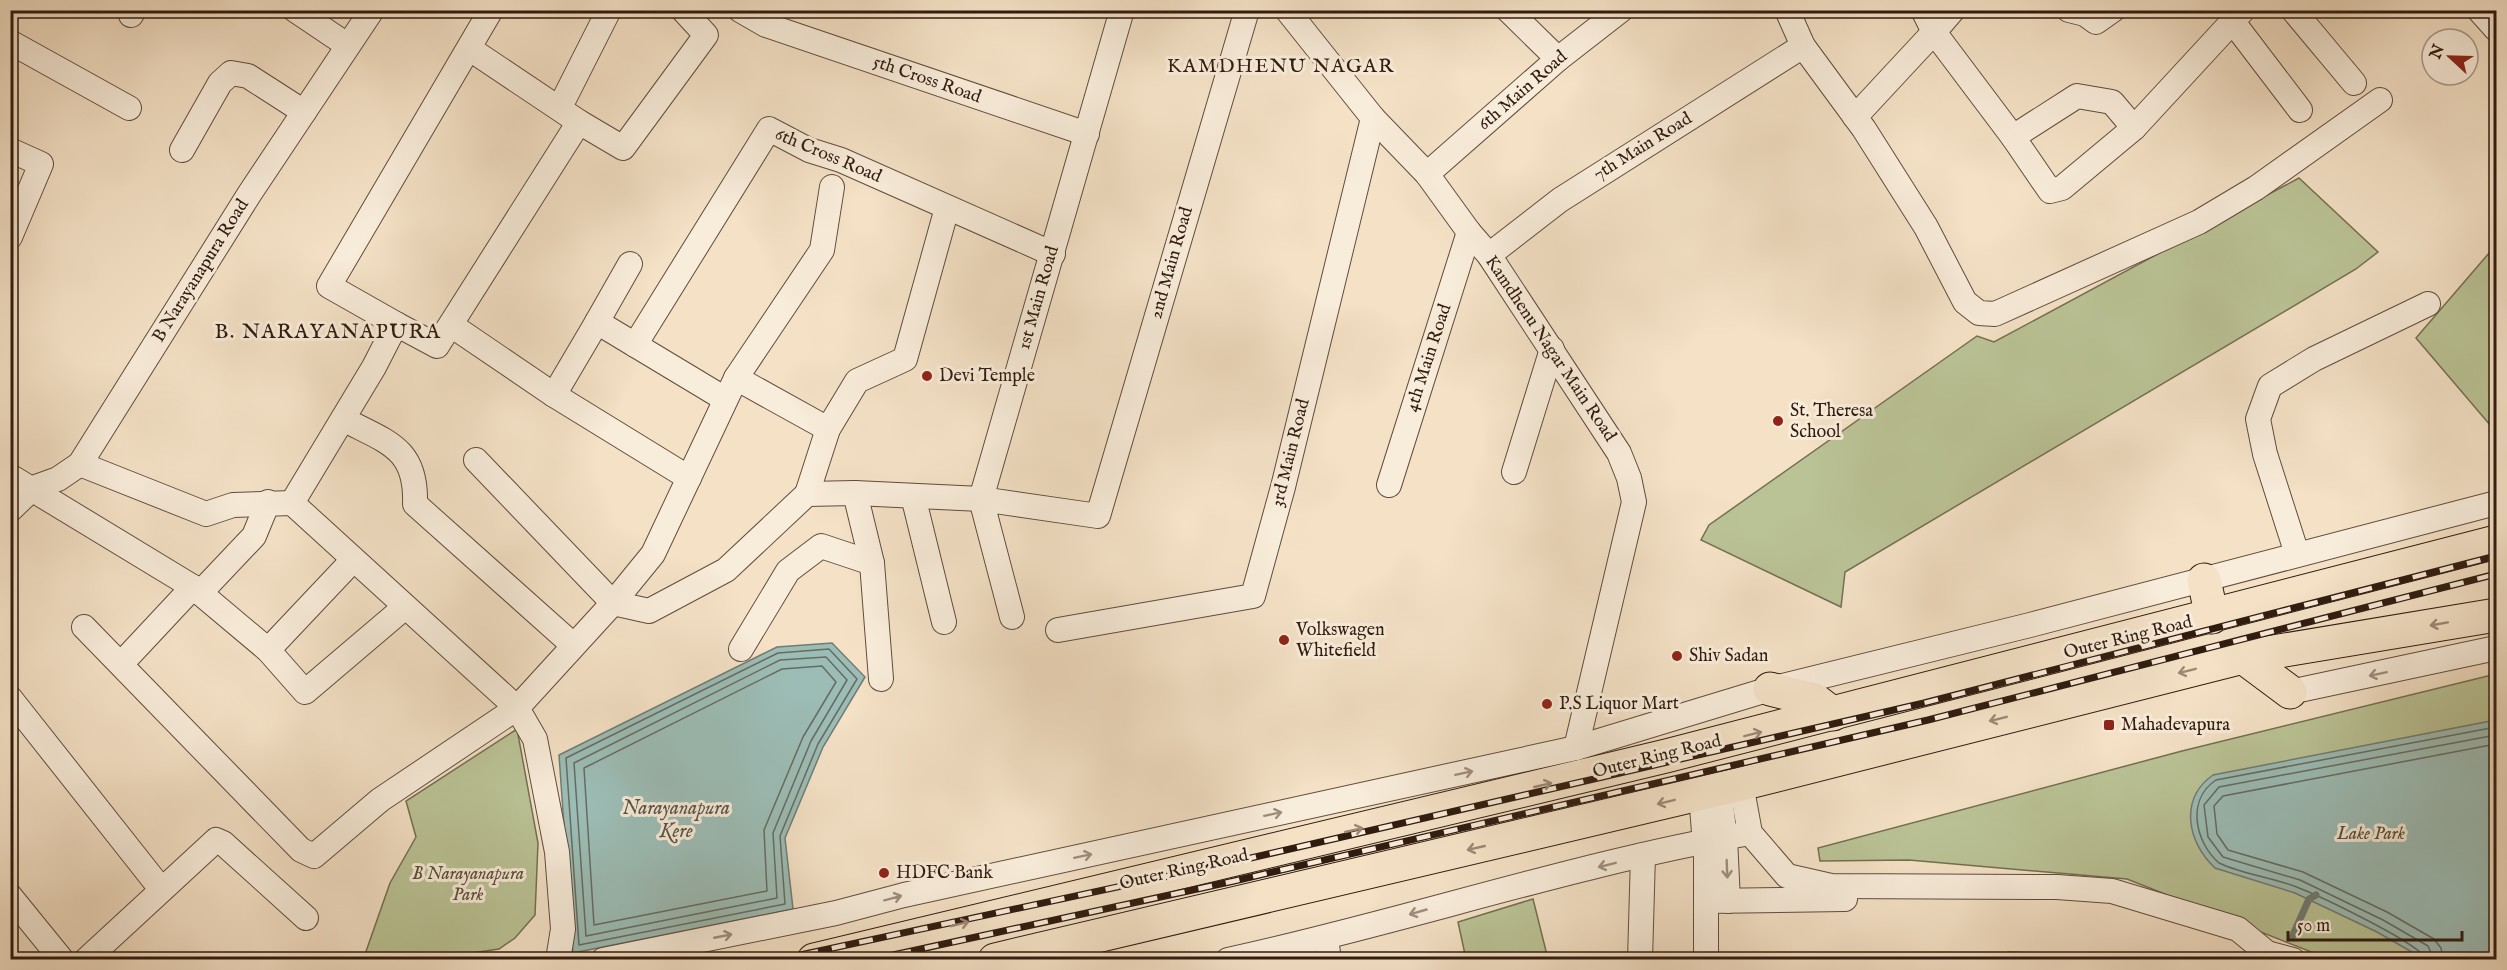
<svg xmlns="http://www.w3.org/2000/svg" width="2507" height="970" viewBox="0 0 2507 970" font-family="'IM FELL English',serif">
	<rect width="100%" height="100%" fill="#f4e1c6"/>
	<filter id="stains"><feTurbulence type="fractalNoise" baseFrequency=".00333" numOctaves="4"/><feColorMatrix values="0 0 0 0 .2 0 0 0 0 .09 0 0 0 0 .02 0 0 0 .5 -.17"/></filter>
	<radialGradient id="worn" r=".72"><stop offset=".6" stop-color="#630" stop-opacity="0"/><stop offset="1" stop-color="#630" stop-opacity=".3"/></radialGradient>
	<!-- green -->
	<g fill="#bac396" stroke="#756f52" stroke-width="1.5">
		<path d="M2299,178l79,74 -22,17 -511,303 -4,35 -140,-67 8,-15 268,-189 17,6z"/>
		<path d="M2496,245v187l-80,-94z"/>
		<path d="M2496,674v285h-167l-202,-80 -218,-19 -89,1 -2,-13 364,-97z"/>
		<path d="M517,729l21,114 -3,72 -20,23 -16,11 -69,10 -67,1 27,-77 26,-46 -10,-36z"/>
		<path d="M1533,899l15,60h-82l-8,-37z"/>
		<path d="M2008,952l73,3v4h-73z"/>
	</g>
	<!-- water -->
	<g fill="#9cbdb6" stroke="#717c73" stroke-width="1.5">
		<path d="M832,643l33,34 -42,70 -38,91 8,71 -220,44 -14,-198 218,-108z"/>
		<path d="M2496,720v239h-72l-47,-27 -82,-39 -80,-25c-28,-26 -36,-69 -2,-93z"/>
	</g>
	<g fill="none" stroke-linecap="round" stroke-linejoin="round">
		<!-- shore -->
		<g stroke="#666c62" stroke-width="1.5">
			<path d="M829,649l28,30 -39,65 -38,92 5,68 -206,41 -13,-187 212,-105z"/>
			<path d="M826,657l21,23 -36,61 -38,92 4,65 -191,38 -12,-173 206,-103z"/>
			<path d="M822,666l14,16 -33,55 -39,93 3,61 -173,34 -10,-157 198,-99z"/>
			<path d="M2426,960c-2,-15 -109,-65 -127,-72 -26,-11 -55,-13 -80,-25 -24,-21 -33,-63 -3,-83l280,-53"/>
			<path d="M2434,960l-6,-14 -45,-26 -83,-40 -77,-23 -15,-20 -4,-32 15,-18 277,-52"/>
			<path d="M2443,960l-2,-12 -7,-9 -47,-27 -84,-40 -75,-22 -11,-16 -3,-28 9,-10 273,-52"/>
		</g>
		<!-- stream -->
		<path stroke="#717c73" stroke-width="7" d="M2292,937l17,-38 7,-4"/>
		<defs>
			<g id="minor">
				<path d="M295,10l52,35"/>
				<path d="M740,10l26,15 321,109"/>
				<path d="M1287,10l86,108 54,56 42,58 20,23 130,198 10,25 5,24 -58,246"/>
				<path d="M1508,10l50,49"/>
				<path d="M1787,10l16,36 61,83 62,98 39,75 14,11 16,1 204,-92 57,-34 124,-88"/>
				<path d="M1923,10l11,22 19,-22"/>
				<path d="M2069,10l16,4 11,8 17,-12"/>
				<path d="M2293,10l61,73"/>
				<path d="M2479,10l17,19"/>
				<path d="M131,15l3,-5"/>
				<path d="M2233,22l67,88"/>
				<path d="M10,42l119,66"/>
				<path d="M560,107l49,-97"/>
				<path d="M1855,117l79,-85 79,105 64,-41 35,6 22,26 109,-118"/>
				<path d="M579,122l44,26 83,-113 -23,-25"/>
				<path d="M2013,137l37,54 12,-3 72,-60"/>
				<path d="M10,150l31,14 -31,73"/>
				<path d="M182,150l38,-67 11,-10 17,3 56,36"/>
				<path d="M1427,174l131,-115 63,-49"/>
				<path d="M1489,255l71,-55 243,-154"/>
				<path d="M597,322l33,-58"/>
				<path d="M396,324l41,22 142,-224 -109,-73"/>
				<path d="M451,325l103,70"/>
				<path d="M635,345l134,-216 40,21 32,10 212,94"/>
				<path d="M736,378l92,51"/>
				<path d="M343,419c43,23 74,28 72,85l158,141"/>
				<path d="M476,460l137,143 36,8 77,-41 81,-76 48,-1 126,6 141,-489"/>
				<path d="M80,464l126,50 27,-9 59,-2 225,205 18,31 22,113 6,77 -5,31"/>
				<path d="M1514,472l38,-123"/>
				<path d="M10,476l183,111 75,63 37,42 100,-85"/>
				<path d="M689,478l-135,-83 43,-73 128,77"/>
				<path d="M1389,485l80,-253"/>
				<path d="M855,493l17,70 9,116"/>
				<path d="M807,494l21,-65 29,-48 48,-22 42,-151"/>
				<path d="M913,496l31,126"/>
				<path d="M292,503l82,-136 22,-43 -67,-38 162,-276"/>
				<path d="M10,510l23,-22 25,-9 22,-15 170,-271 122,-183"/>
				<path d="M2297,554l-32,-100 -7,-35 12,-33 44,-27 114,-55"/>
				<path d="M200,593l54,-57 14,-34"/>
				<path d="M1012,617l-31,-118 117,17 149,-506"/>
				<path d="M84,627l217,223 13,6 66,-56 137,-92 96,-105 40,-49 83,-176 86,-128 10,-63"/>
				<path d="M1058,630l195,-34 30,-109 90,-369"/>
				<path d="M741,649l47,-78 33,-25 51,17"/>
				<path d="M268,650l85,-90"/>
				<path d="M121,664l72,-77"/>
				<path d="M2290,692l206,-44"/>
				<path d="M10,698l151,191"/>
				<path d="M1741,784l9,49 37,43 44,10 226,1 55,4 126,38 29,24 -2,7"/>
				<path d="M1719,789l6,49 3,63"/>
				<path d="M1701,794l5,64v102"/>
				<path d="M10,896l52,64"/>
				<path d="M1707,901l138,-2"/>
				<path d="M1326,938l3,22"/>
				<path d="M2267,953l26,7"/>
				<path d="M86,960l130,-120 7,3 83,75"/>
				<path d="M603,960l233,-47 68,-18 672,-147 194,-59 260,-64 466,-122"/>
				<path d="M1228,960c175,-38 345,-96 522,-127"/>
				<path d="M1640,960l3,-105"/>
			</g>
			<g id="highway">
				<path d="M2204,580l8,37"/>
				<path d="M2243,657l47,35"/>
				<path d="M1770,689l45,11 18,14"/>
				<path d="M814,960l852,-204 830,-214"/>
				<path d="M995,960l746,-176 502,-127 253,-42"/>
			</g>
		</defs>
		<!-- minor casing -->
		<use href="#minor" stroke="#614c3d" stroke-width="26"/>
		<!-- highway casing -->
		<use href="#highway" stroke="#301b0f" stroke-width="35"/>
		<!-- minor -->
		<use href="#minor" stroke="#f8ecda" stroke-width="24"/>
		<!-- highway -->
		<use href="#highway" stroke="#f4e1c6" stroke-width="33"/>
		<defs>
			<g id="rail">
				<path d="M777,960l452,-97 695,-160 572,-147"/>
				<path d="M870,960l364,-79 694,-161 568,-146"/>
			</g>
		</defs>
		<!-- rail casing -->
		<use href="#rail" stroke="#301b0f" stroke-width="7"/>
		<!-- rail -->
		<use href="#rail" stroke="#f8ecda" stroke-width="4.5" stroke-dasharray="14" stroke-linecap="butt"/>
	</g>
	<!-- one-way arrows -->
	<defs><path id="oneway-shaft" d="M-6 0H5M1.5-3L5.5 0L1.5 3" fill="none" stroke-width="1.6" stroke-linecap="round" stroke-linejoin="round" transform="scale(1.5)"/></defs>
	<g stroke="#9c8874">
		<use href="#oneway-shaft" transform="translate(2439 624) rotate(170)"/>
		<use href="#oneway-shaft" transform="translate(2187 671) rotate(166)"/>
		<use href="#oneway-shaft" transform="translate(1998 719) rotate(166)"/>
		<use href="#oneway-shaft" transform="translate(1753 734) rotate(-14)"/>
		<use href="#oneway-shaft" transform="translate(1543 785) rotate(-13)"/>
		<use href="#oneway-shaft" transform="translate(1666 802) rotate(166)"/>
		<use href="#oneway-shaft" transform="translate(1354 830) rotate(-13)"/>
		<use href="#oneway-shaft" transform="translate(1476 848) rotate(167)"/>
		<use href="#oneway-shaft" transform="translate(960 924) rotate(-14)"/>
	</g>
	<g stroke="#9e8e7f">
		<use href="#oneway-shaft" transform="translate(2378 674) rotate(168)"/>
		<use href="#oneway-shaft" transform="translate(1464 773) rotate(-12)"/>
		<use href="#oneway-shaft" transform="translate(1273 814) rotate(-12)"/>
		<use href="#oneway-shaft" transform="translate(1083 856) rotate(-12)"/>
		<use href="#oneway-shaft" transform="translate(1607 865) rotate(166)"/>
		<use href="#oneway-shaft" transform="translate(1727 869) rotate(88)"/>
		<use href="#oneway-shaft" transform="translate(893 898) rotate(-15)"/>
		<use href="#oneway-shaft" transform="translate(1418 912) rotate(164)"/>
		<use href="#oneway-shaft" transform="translate(723 936) rotate(-11)"/>
	</g>
	<!-- markers -->
	<g fill="#8f2418" stroke="#f8ecda" stroke-width="2">
		<circle cx="927" cy="376" r="6"/>
		<circle cx="1778" cy="421" r="6"/>
		<circle cx="1284" cy="640" r="6"/>
		<circle cx="1677" cy="656" r="6"/>
		<circle cx="1547" cy="704" r="6"/>
		<rect x="2103" y="719" width="12" height="12" rx="3"/>
		<circle cx="884" cy="873" r="6"/>
	</g>
	<g text-anchor="middle" dominant-baseline="central" stroke-width="6" stroke-linejoin="round" paint-order="stroke">
		<!-- street labels -->
		<g font-size="18" fill="#301b0f" stroke="#f8ecda">
			<text transform="translate(927 80) rotate(19)">5th Cross Road</text>
			<text transform="translate(1523 91) rotate(-41)">6th Main Road</text>
			<text transform="translate(1643 147) rotate(-32)">7th Main Road</text>
			<text transform="translate(828 156) rotate(23)">6th Cross Road</text>
			<text transform="translate(1172 263) rotate(-74)">2nd Main Road</text>
			<text transform="translate(201 271) rotate(-58)">B Narayanapura Road</text>
			<text transform="translate(1039 298) rotate(-74)">1st Main Road</text>
			<text transform="translate(1550 349) rotate(56)">Kamdhenu Nagar Main Road</text>
			<text transform="translate(1429 358) rotate(-72)">4th Main Road</text>
			<text transform="translate(1291 453) rotate(-76)">3rd Main Road</text>
			<text transform="translate(2128 638) rotate(-14)">Outer Ring Road</text>
			<text transform="translate(1657 757) rotate(-14)">Outer Ring Road</text>
			<text transform="translate(1184 870) rotate(-13)">Outer Ring Road</text>
		</g>
		<!-- poi labels -->
		<g font-size="18" fill="#301b0f" stroke="#f8ecda" text-anchor="start">
			<text x="939" y="376">Devi Temple</text>
			<text x="1790" y="411">St. Theresa<tspan x="1790" dy="21">School</tspan></text>
			<text x="1296" y="630">Volkswagen<tspan x="1296" dy="21">Whitefield</tspan></text>
			<text x="1689" y="656">Shiv Sadan</text>
			<text x="1559" y="704">P.S Liquor Mart</text>
			<text x="2121" y="725">Mahadevapura</text>
			<text x="896" y="873">HDFC Bank</text>
		</g>
		<!-- park labels -->
		<g font-size="18" font-style="italic" fill="#594d38" stroke="#f8ecda">
			<text x="2371" y="834">Lake Park</text>
			<text x="468" y="874">B Narayanapura<tspan x="468" dy="21">Park</tspan></text>
		</g>
		<!-- neighbourhood labels -->
		<g font-size="20" letter-spacing="1.5" fill="#301b0f" stroke="#f8ecda">
			<text x="1281" y="66">KAMDHENU NAGAR</text>
		</g>
		<!-- water labels -->
		<g font-size="20" font-style="italic" fill="#565449" stroke="#f8ecda">
			<text x="676" y="808">Narayanapura<tspan x="676" dy="23">Kere</tspan></text>
		</g>
		<!-- quarter labels -->
		<g font-size="21" letter-spacing="1.5" fill="#301b0f" stroke="#f8ecda">
			<text x="328" y="332">B. NARAYANAPURA</text>
		</g>
	</g>
	<!-- margin -->
	<rect width="2507" height="970" fill="none" stroke="#f4e1c6" stroke-width="36"/>
	<rect x="12" y="12" width="2483" height="946" fill="none" stroke="#301b0f" stroke-width="3"/>
	<rect x="18" y="18" width="2471" height="934" fill="none" stroke="#301b0f" stroke-width="1.5"/>
	<!-- north arrow -->
	<g transform="translate(2450 57) rotate(292)"><circle r="28" fill="#f8ecda" stroke="#a89889" stroke-width="1.5"/>
	<path d="M0-4.5L10 22L0 15L-10 22Z" fill="#8f2418"/>
	<text y="-9" font-size="16" font-weight="bold" text-anchor="middle" fill="#301b0f">N</text>
	</g>
	<!-- scale -->
	<path d="M2288 931v9h174v-9" fill="none" stroke="#301b0f" stroke-width="3"/>
	<text x="2297" y="931" font-size="18" fill="#301b0f" stroke="#f8ecda" stroke-width="4.5" paint-order="stroke">50 m</text>
	<rect width="100%" height="100%" filter="url(#stains)"/>
	<rect width="100%" height="100%" fill="url(#worn)"/>
</svg>
